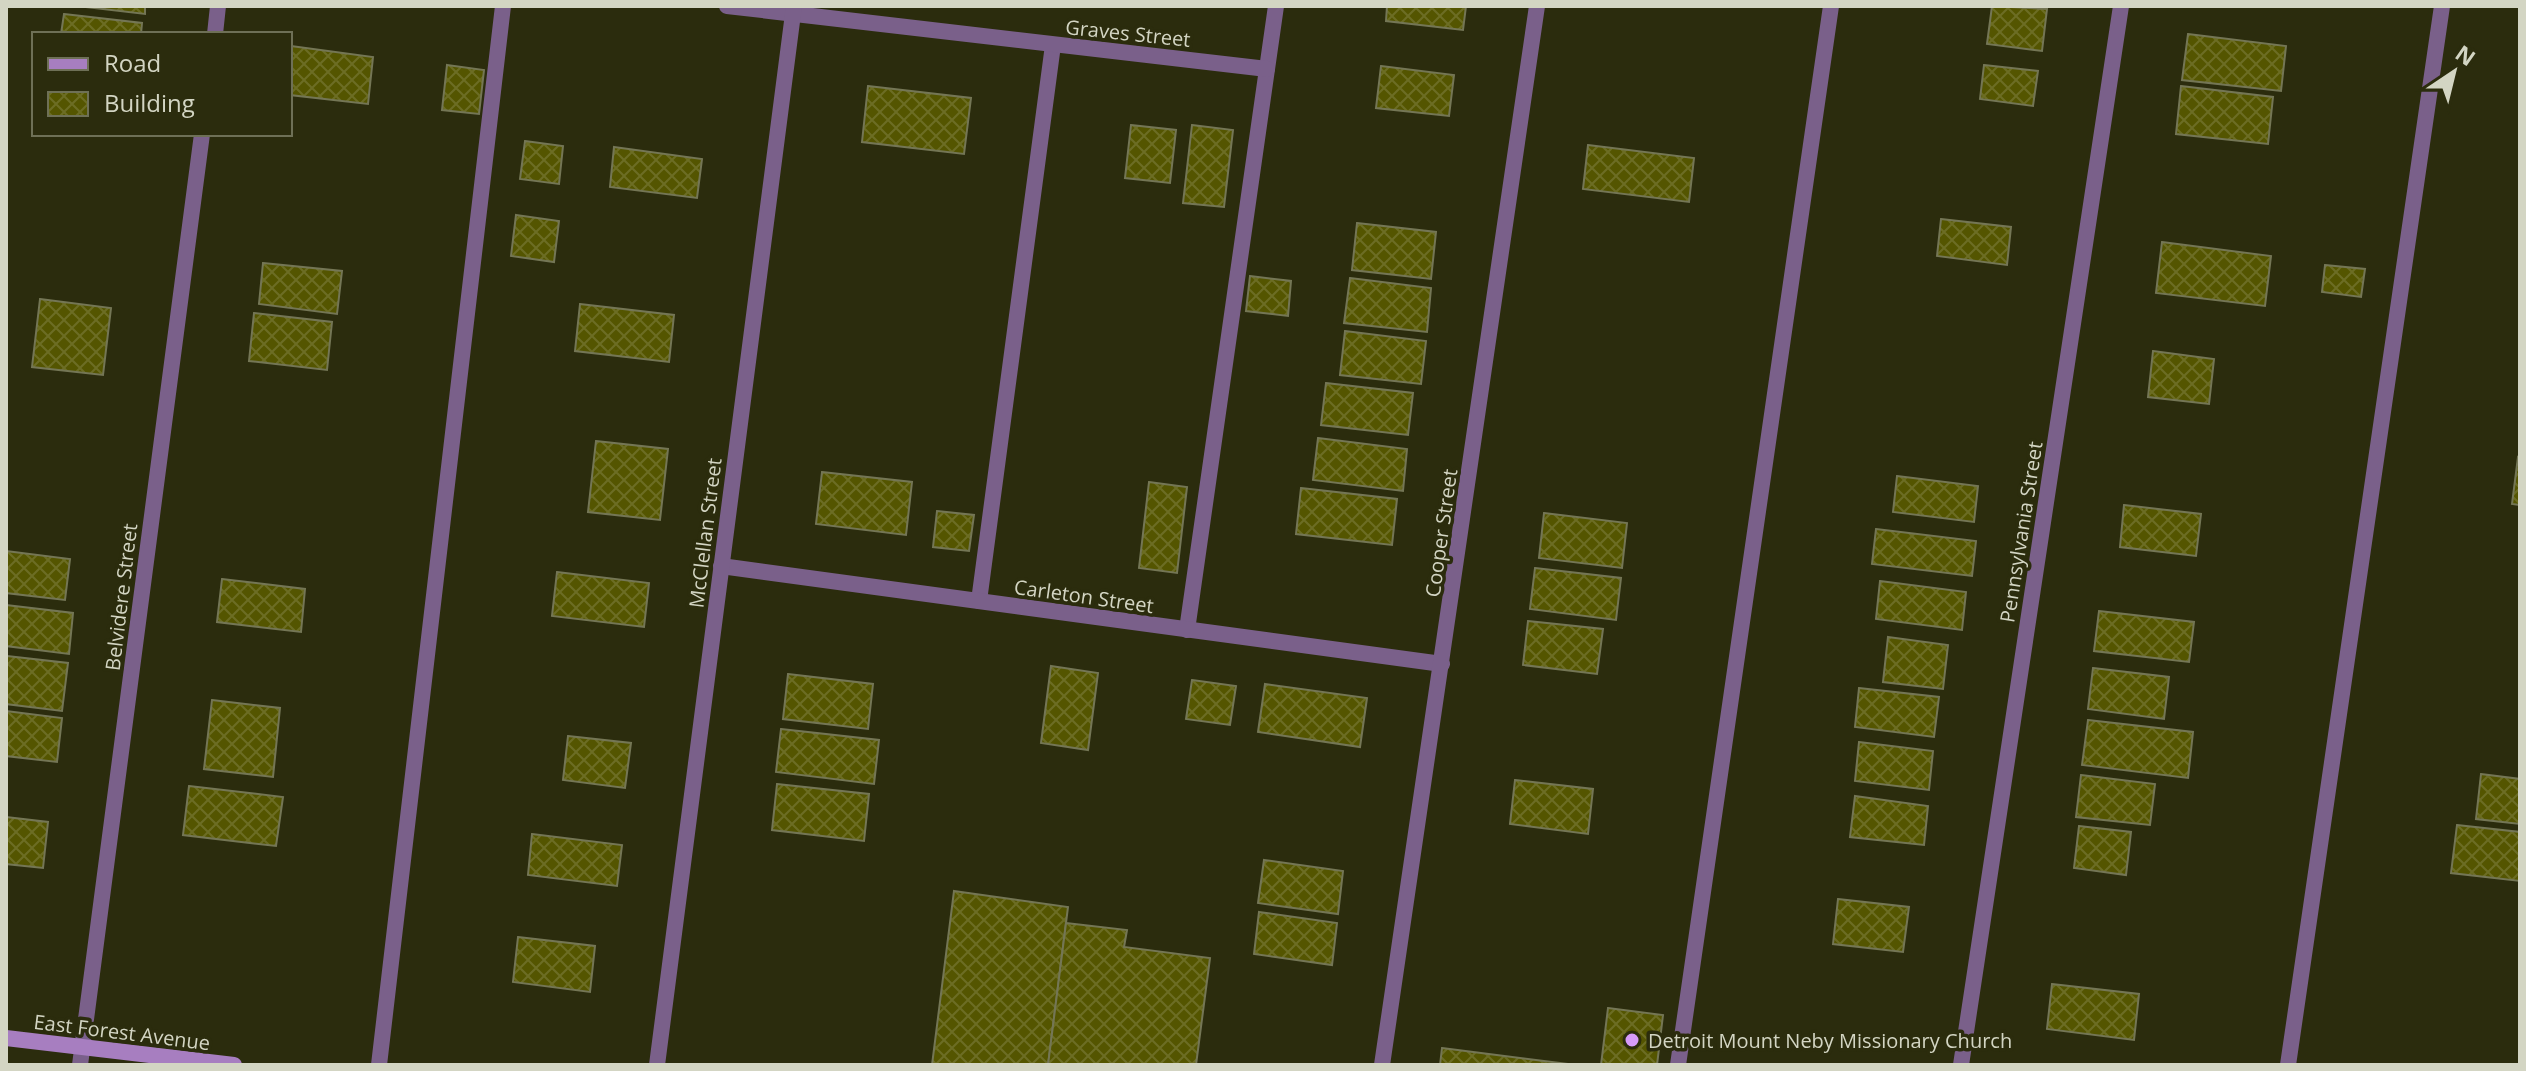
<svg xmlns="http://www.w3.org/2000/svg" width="2526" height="1071" viewBox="0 0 2526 1071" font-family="'Open Sans',sans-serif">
	<defs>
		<pattern id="building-cross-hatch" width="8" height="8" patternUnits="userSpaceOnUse" patternTransform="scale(2)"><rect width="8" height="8" fill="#545500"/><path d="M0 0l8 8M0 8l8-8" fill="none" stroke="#6c6d24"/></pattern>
	</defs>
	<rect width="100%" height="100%" fill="#2b2c0d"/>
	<!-- building -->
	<g fill="url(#building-cross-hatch)" stroke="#747655" stroke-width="2">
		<path d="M77,6h68v8z"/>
		<path d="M1387,6h79l-3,24 -77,-9z"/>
		<path d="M1992,6l55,3 -5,42 -55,-7z"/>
		<path d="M64,14l78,9 -1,11h-80z"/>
		<path d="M2188,34l98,12 -5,45 -99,-11z"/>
		<path d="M291,46l82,11 -5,47 -78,-9z"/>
		<path d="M447,65l37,5 -5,44 -37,-4z"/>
		<path d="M1984,65l54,6 -5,35 -53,-7z"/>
		<path d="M1381,66l73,9 -5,41 -73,-8z"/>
		<path d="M868,86l103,12 -7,56 -102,-12z"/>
		<path d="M2181,86l92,11 -5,47 -92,-10z"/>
		<path d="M1131,125l45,5 -6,53 -45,-5z"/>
		<path d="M1192,125l41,5 -9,77 -41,-4z"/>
		<path d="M525,141l38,5 -4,38 -39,-5z"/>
		<path d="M1588,145l106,13 -5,44 -106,-13z"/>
		<path d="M614,147l88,12 -5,39 -87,-11z"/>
		<path d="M516,215l43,6 -5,41 -43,-6z"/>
		<path d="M1941,219l70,8 -4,38 -70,-9z"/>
		<path d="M1357,223l79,9 -5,47 -79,-9z"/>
		<path d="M2162,242l109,14 -6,50 -109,-13z"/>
		<path d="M263,263l79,8 -5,43 -78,-10z"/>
		<path d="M2325,265l40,4 -4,28 -39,-5z"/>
		<path d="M1250,276l41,5 -3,35 -42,-5z"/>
		<path d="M1350,278l81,10 -4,44 -83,-9z"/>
		<path d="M40,299l71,9 -8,67 -71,-8z"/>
		<path d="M580,304l94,11 -5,47 -94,-11z"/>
		<path d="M254,313l78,9 -5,48 -78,-9z"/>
		<path d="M1345,331l81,10 -5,43 -81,-9z"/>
		<path d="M2153,351l61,8 -5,45 -61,-7z"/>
		<path d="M1326,383l87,10 -5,42 -87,-10z"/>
		<path d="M1318,438l89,11 -4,42 -90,-11z"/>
		<path d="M596,441l72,8 -8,71 -72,-8z"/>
		<path d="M2518,457l2,1v47l-8,-1z"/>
		<path d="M822,472l90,10 -6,53 -90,-11z"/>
		<path d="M1897,476l81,10 -4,36 -81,-10z"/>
		<path d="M1149,482l38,5 -10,86 -38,-5z"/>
		<path d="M1301,488l96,11 -5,46 -96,-11z"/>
		<path d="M2124,505l77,9 -5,42 -76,-9z"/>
		<path d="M937,511l37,4 -5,36 -36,-4z"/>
		<path d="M1544,513l83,10 -5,45 -83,-10z"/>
		<path d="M1876,529l100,12 -4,35 -100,-12z"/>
		<path d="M6,551l64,8 -5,41 -59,-7z"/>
		<path d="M1535,568l86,10 -5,42 -86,-11z"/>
		<path d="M557,572l92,11 -5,44 -92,-11z"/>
		<path d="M222,579l83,10 -4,43 -84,-10z"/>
		<path d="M1880,581l86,11 -4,38 -86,-11z"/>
		<path d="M6,605l67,8 -4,41 -63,-8z"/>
		<path d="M2099,611l95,11 -5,40 -95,-11z"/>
		<path d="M1528,621l75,8 -6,45 -74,-9z"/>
		<path d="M1888,637l60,8 -5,44 -60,-7z"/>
		<path d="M7,656l61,7 -6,48 -56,-7z"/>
		<path d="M1051,666l47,7 -10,77 -47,-7z"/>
		<path d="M2093,668l76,9 -5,42 -76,-10z"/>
		<path d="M788,674l85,10 -5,45 -85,-10z"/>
		<path d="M1192,680l44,6 -6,39 -44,-6z"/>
		<path d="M1265,684l102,14 -7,49 -102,-15z"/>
		<path d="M1859,688l80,9 -5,40 -79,-10z"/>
		<path d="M212,700l68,8 -7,69 -69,-8z"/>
		<path d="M6,711l56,7 -5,44 -51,-6z"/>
		<path d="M2088,720l105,12 -5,46 -106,-13z"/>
		<path d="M781,729l98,11 -5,44 -98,-12z"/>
		<path d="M568,736l63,7 -6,45 -62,-8z"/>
		<path d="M1859,742l74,9 -4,39 -74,-9z"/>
		<path d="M2481,774l39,5v45l-44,-5z"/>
		<path d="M2081,775l74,9 -5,41 -74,-8z"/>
		<path d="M1515,780l78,9 -5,45 -78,-10z"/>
		<path d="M777,784l92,10 -5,47 -92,-11z"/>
		<path d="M189,786l94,11 -7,49 -93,-11z"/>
		<path d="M1855,796l73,10 -4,39 -74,-8z"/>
		<path d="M6,817l42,5 -5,46 -37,-4z"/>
		<path d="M2457,825l63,7v49l-69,-8z"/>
		<path d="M2079,826l52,6 -5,43 -52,-7z"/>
		<path d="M532,834l90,11 -5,41 -89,-11z"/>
		<path d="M1264,860l79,11 -5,43 -80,-11z"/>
		<path d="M954,891l114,16 -20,158h-116z"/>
		<path d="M1838,899l71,8 -6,45 -70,-8z"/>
		<path d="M1259,912l78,11 -5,42 -78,-11z"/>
		<path d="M1066,923l61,7 -3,17 86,11 -14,107h-148z"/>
		<path d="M518,937l77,9 -5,46 -77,-10z"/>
		<path d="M2052,984l87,10 -5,46 -87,-11z"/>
		<path d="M1608,1008l55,7 -6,50h-56z"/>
		<path d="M1442,1048l134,17h-136z"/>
	</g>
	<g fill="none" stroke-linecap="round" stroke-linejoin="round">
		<!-- service -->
		<g stroke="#7a608a" stroke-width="16">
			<path d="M979,601l74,-556"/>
			<path d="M1187,630l89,-624"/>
			<path d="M379,1065l124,-1059"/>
			<path d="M1678,1065l153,-1059"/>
			<path d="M2288,1065l154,-1059"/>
		</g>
		<!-- minor -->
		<g stroke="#7a608a" stroke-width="16">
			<path d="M727,6l540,63"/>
			<path d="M215,34l3,-28"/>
			<path d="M721,566l721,98"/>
			<path d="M80,1065l122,-931"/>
			<path d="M1382,1065l155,-1059"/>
			<path d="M1961,1065l160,-1059"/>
		</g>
		<!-- tertiary -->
		<path stroke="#7a608a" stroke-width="16" d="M657,1065l137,-1059"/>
		<!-- secondary -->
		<path stroke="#a77ec0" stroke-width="16" d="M6,1038l228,27"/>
	</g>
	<!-- markers -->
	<circle fill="#d69bfa" stroke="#2b2c0d" stroke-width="3" cx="1632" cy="1040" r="8"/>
	<g text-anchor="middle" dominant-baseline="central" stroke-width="7" stroke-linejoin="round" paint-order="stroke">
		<!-- street labels -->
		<g font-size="20" fill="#d3d5c3" stroke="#2b2c0d">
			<text transform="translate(1128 33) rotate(6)">Graves Street</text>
			<text transform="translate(2021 532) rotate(-81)">Pennsylvania Street</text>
			<text transform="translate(705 533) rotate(-83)">McClellan Street</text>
			<text transform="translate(1441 533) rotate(-82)">Cooper Street</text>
			<text transform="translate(1084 596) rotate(8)">Carleton Street</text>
			<text transform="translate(121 597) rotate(-83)">Belvidere Street</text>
			<text transform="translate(122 1032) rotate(7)">East Forest Avenue</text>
		</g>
		<!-- poi labels -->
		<g font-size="20" fill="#d3d5c3" stroke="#2b2c0d" text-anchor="start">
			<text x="1648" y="1040">Detroit Mount Neby Missionary Church</text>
		</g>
	</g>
	<!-- border -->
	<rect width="2526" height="1071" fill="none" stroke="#d3d5c3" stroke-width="16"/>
	<!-- legend -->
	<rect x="32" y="32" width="260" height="104" fill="#2b2c0d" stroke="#6e7056" stroke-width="2"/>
	<rect x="48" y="58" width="40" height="12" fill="#a77ec0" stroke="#6e7056" stroke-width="2"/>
	<text x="104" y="72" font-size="24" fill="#d3d5c3">Road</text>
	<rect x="48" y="92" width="40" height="24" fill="url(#building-cross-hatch)" stroke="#6e7056" stroke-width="2"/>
	<text x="104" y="112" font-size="24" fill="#d3d5c3">Building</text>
	<!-- north arrow -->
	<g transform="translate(2454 72) rotate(35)" stroke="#2b2c0d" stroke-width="6" paint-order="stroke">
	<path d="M0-6L14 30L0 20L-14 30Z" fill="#d3d5c3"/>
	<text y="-12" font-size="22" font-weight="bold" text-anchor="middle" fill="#d3d5c3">N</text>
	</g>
</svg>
